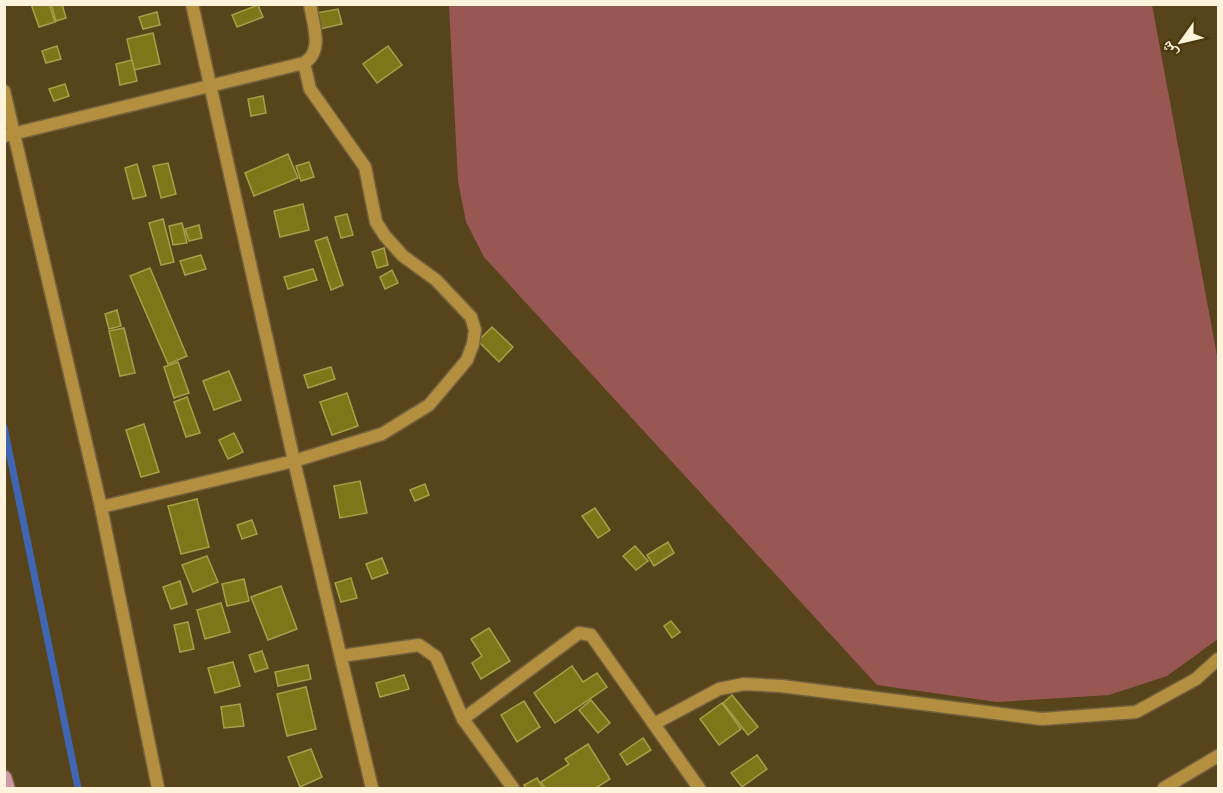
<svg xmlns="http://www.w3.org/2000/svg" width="1223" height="793" viewBox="0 0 1223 793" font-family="'Asap Condensed','Noto Naskh Arabic',sans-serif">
	<rect width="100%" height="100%" fill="#58441a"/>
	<!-- green -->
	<path fill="#995754" d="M449,5h703l66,356v278l-51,37 -58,19 -112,7 -120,-17 -393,-428 -18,-35 -8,-41z"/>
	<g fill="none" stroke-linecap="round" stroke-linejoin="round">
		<!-- stream -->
		<path stroke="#4065b3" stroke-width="7" d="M4,427l74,361"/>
	</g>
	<!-- building -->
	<g fill="#7f761a" stroke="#a89f4a" stroke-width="1.5">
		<path d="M31,4h18l6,18 -16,5z"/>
		<path d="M51,4h11l4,14 -10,3z"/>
		<path d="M258,5l5,12 -26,10 -5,-12z"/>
		<path d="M338,9l4,15 -27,6 -4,-16z"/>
		<path d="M157,12l3,13 -17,4 -4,-12z"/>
		<path d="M153,33l7,31 -26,6 -7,-31z"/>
		<path d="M57,46l4,13 -15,4 -4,-12z"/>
		<path d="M388,46l14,19 -25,18 -14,-19z"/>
		<path d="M132,60l5,21 -17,4 -4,-21z"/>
		<path d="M65,84l4,12 -15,5 -5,-12z"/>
		<path d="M263,96l3,17 -15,3 -3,-17z"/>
		<path d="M288,154l10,24 -44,18 -9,-23z"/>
		<path d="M309,162l5,15 -13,4 -5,-15z"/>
		<path d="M168,163l8,31 -15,4 -8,-32z"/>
		<path d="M137,164l9,32 -13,3 -8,-31z"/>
		<path d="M303,204l6,26 -29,7 -6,-26z"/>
		<path d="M347,214l6,21 -12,3 -6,-21z"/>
		<path d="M163,219l11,43 -13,3 -12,-42z"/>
		<path d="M182,223l5,20 -14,2 -4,-19z"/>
		<path d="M199,225l3,13 -13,3 -4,-12z"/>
		<path d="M327,237l16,48 -12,5 -16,-49z"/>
		<path d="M384,248l4,17 -11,3 -5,-16z"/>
		<path d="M201,255l5,14 -21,6 -5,-14z"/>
		<path d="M150,268l37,88 -19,8 -38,-88z"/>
		<path d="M313,269l4,11 -29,9 -4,-12z"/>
		<path d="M392,270l6,13 -13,6 -5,-12z"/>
		<path d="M117,310l4,16 -12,3 -4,-15z"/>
		<path d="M492,327l21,20 -14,15 -21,-21z"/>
		<path d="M124,328l11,45 -15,3 -11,-45z"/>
		<path d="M178,362l11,31 -15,5 -10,-31z"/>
		<path d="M331,367l4,12 -27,9 -4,-13z"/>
		<path d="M229,371l12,29 -27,10 -11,-29z"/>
		<path d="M347,393l11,33 -26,9 -12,-33z"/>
		<path d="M187,397l13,36 -14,4 -12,-35z"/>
		<path d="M144,424l15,48 -18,5 -15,-47z"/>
		<path d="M234,433l9,19 -15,7 -9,-19z"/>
		<path d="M360,481l7,32 -27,5 -6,-32z"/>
		<path d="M425,484l4,11 -14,6 -5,-11z"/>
		<path d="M197,499l12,48 -28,7 -13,-48z"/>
		<path d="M595,508l15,22 -12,8 -16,-22z"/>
		<path d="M252,520l5,14 -15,5 -5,-14z"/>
		<path d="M668,542l6,11 -20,13 -7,-11z"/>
		<path d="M635,546l13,15 -12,9 -13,-14z"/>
		<path d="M207,556l11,26 -25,10 -11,-27z"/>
		<path d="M382,558l6,15 -16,6 -6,-15z"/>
		<path d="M351,578l6,20 -16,4 -6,-19z"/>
		<path d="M244,579l5,22 -22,5 -5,-22z"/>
		<path d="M180,581l7,23 -16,5 -8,-22z"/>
		<path d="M281,586l16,43 -29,11 -17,-43z"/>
		<path d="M221,603l9,29 -25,7 -8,-29z"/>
		<path d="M671,621l9,11 -8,6 -8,-12z"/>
		<path d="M188,622l6,27 -14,3 -6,-27z"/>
		<path d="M489,628l21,33 -29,18 -9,-16 10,-7 -11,-17z"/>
		<path d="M262,651l6,17 -13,4 -6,-17z"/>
		<path d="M233,662l7,24 -25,7 -7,-25z"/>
		<path d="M308,665l3,14 -33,7 -3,-14z"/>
		<path d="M572,666l11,16 14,-9 10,14 -52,36 -21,-30z"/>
		<path d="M404,675l5,14 -29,8 -4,-14z"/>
		<path d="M306,687l10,42 -29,7 -10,-42z"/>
		<path d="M732,695l26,32 -10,8 -25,-32z"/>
		<path d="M591,700l19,23 -12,10 -19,-23z"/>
		<path d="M524,701l16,26 -23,15 -16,-27z"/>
		<path d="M722,703l19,26 -22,16 -19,-26z"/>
		<path d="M240,704l4,22 -20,2 -3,-21z"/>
		<path d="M643,738l8,12 -24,15 -7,-11z"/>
		<path d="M588,744l22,35 -14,9h-51l-4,-6 28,-18 -4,-5z"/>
		<path d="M311,749l11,28 -22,10 -12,-30z"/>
		<path d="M757,755l10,14 -25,18 -11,-14z"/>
		<path d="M537,778l6,10h-17l-2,-3z"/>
	</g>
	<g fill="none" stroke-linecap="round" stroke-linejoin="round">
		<defs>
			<g id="street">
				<path d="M192,4l102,457 78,327"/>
				<path d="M4,91l97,416 57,281"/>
				<path d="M4,136l300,-73c20,-12 9,-38 6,-59"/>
				<path d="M101,507l193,-46 88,-27 47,-29 38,-45 6,-16 2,-14 -4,-13 -35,-37 -33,-24 -18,-20 -9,-14 -11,-55 -55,-78 -6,-26"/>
				<path d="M341,656l78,-11 17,12 27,62 50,69"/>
				<path d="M463,719l116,-86 12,2 108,153"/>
				<path d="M654,724l65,-35 25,-5 37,2 261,33 94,-7 60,-33 22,-20"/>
				<path d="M1164,788l54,-32"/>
			</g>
			<path id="primary" d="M4,778l3,10"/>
		</defs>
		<!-- street casing -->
		<use href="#street" stroke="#73623e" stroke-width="15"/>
		<!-- primary casing -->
		<use href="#primary" stroke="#73623e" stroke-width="18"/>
		<!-- street -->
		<use href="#street" stroke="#b58f40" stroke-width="12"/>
		<!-- primary -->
		<use href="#primary" stroke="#cf97a4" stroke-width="15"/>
	</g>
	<!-- border -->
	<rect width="1223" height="793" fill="none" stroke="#fff3dc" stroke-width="12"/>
	<!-- north arrow -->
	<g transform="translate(1181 42) rotate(236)" stroke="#4d390e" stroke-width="4.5" paint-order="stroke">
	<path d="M0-4.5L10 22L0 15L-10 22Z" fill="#fff3dc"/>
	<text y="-9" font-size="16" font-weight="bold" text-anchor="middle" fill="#fff3dc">ش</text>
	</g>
</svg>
